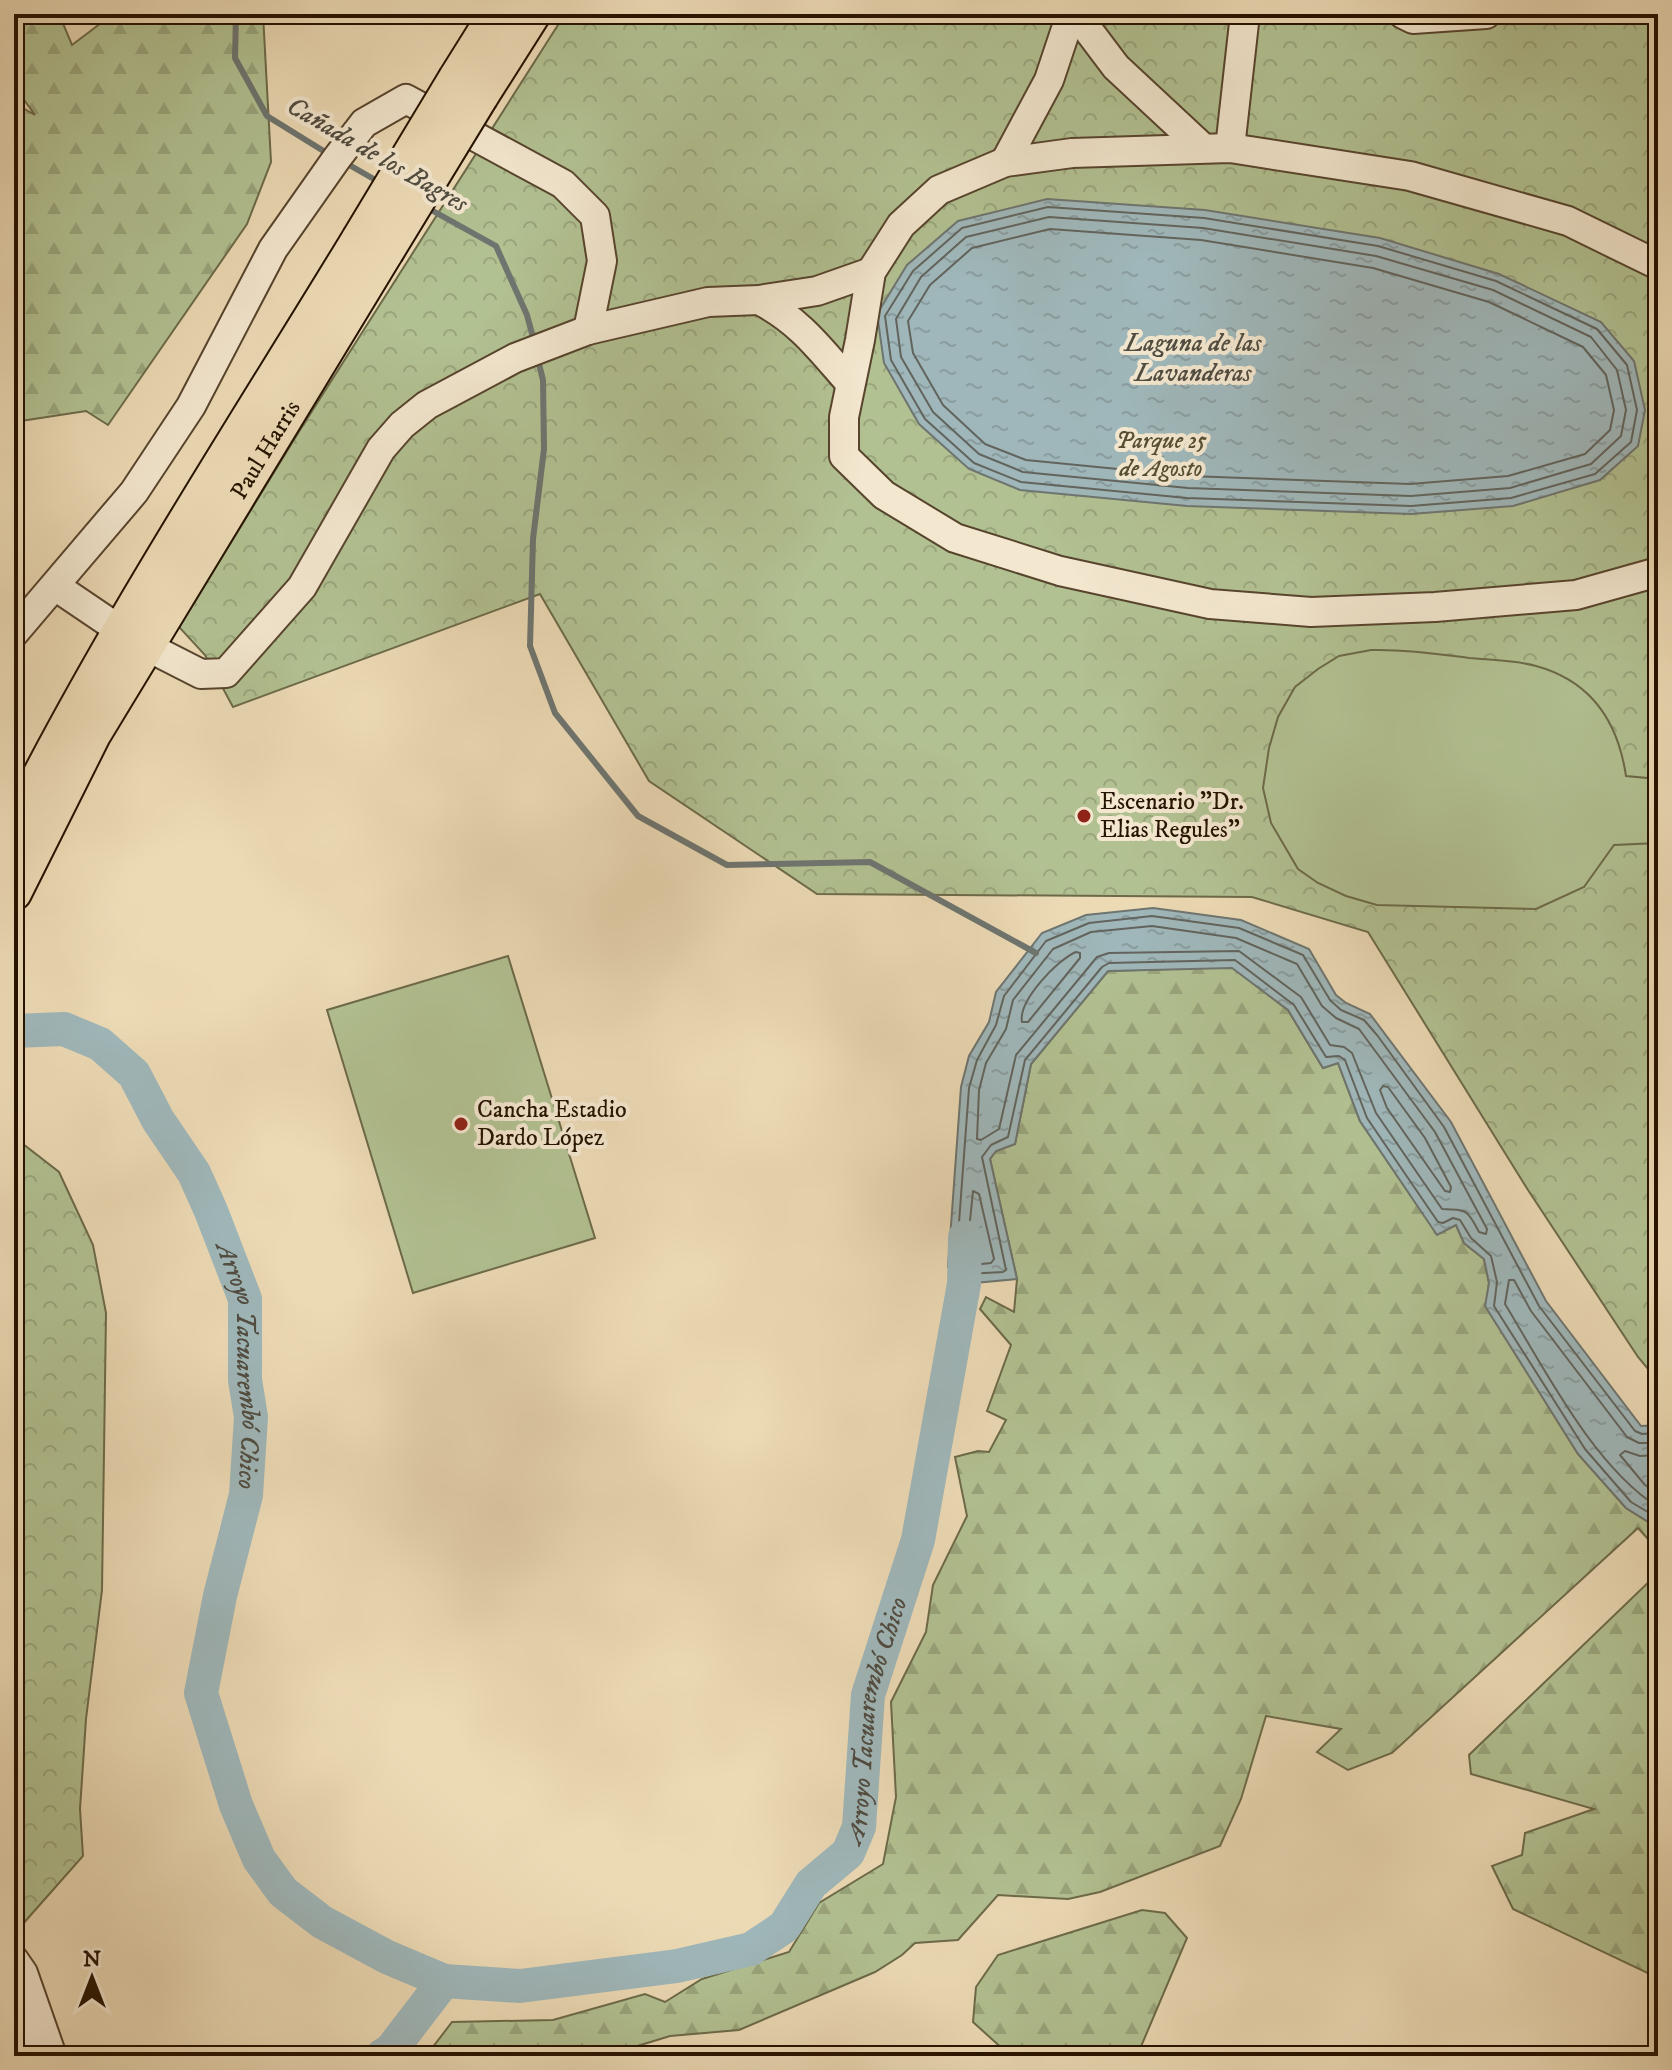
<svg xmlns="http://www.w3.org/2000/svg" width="1672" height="2070" viewBox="0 0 1672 2070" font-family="'IM FELL DW Pica',serif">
	<defs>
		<pattern id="forest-firs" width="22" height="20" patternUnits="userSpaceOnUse" patternTransform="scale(2)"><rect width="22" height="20" fill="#b2c192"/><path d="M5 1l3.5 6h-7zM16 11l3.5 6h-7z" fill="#99a57c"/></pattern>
		<pattern id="park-crowns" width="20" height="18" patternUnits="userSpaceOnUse" patternTransform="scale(2)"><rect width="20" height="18" fill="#b2c192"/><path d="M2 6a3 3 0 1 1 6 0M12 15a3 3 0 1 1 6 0" fill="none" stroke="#99a57c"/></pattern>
		<pattern id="water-ripples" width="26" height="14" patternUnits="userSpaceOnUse" patternTransform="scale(2)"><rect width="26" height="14" fill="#9fb7ba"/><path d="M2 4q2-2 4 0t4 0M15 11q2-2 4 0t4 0" fill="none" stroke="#899c9e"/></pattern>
	</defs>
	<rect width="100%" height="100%" fill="#ecdab5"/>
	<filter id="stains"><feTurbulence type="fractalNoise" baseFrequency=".0025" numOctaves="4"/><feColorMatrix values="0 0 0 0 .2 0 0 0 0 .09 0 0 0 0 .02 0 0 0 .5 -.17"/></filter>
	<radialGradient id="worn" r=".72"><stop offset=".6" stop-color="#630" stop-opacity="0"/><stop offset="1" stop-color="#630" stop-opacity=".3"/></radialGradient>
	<!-- forest -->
	<g fill="url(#forest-firs)" stroke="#6c6a49" stroke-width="2">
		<path d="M14,14h45l13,31 41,-31h150l8,148 -24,62 -139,201 -22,-14 -72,11v-319l21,12 -21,-29z"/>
		<path d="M1232,967l56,43 35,58 15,-5 22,58 77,113 19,-9 8,18 20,16 5,24 -3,23 92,148 48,54 32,20v22l-20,-22 -246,225 -44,17 -31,-18 24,-23 -75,-13 -25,83 -21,47 -120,46 -32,7 -70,-4 -40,45 -43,3 -13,12 -27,17 -136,58 -69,6 -39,12 -10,8h-195l26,-34 101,-2 92,-26 20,8 37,-23 87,-27 30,-49 64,-39 13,-67 -5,-95 35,-70 7,-47 34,-69 -12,-59 23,-6 11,1 17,-32 -19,-9 24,-66 -31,-36 6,-12 28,15 3,-33 -27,-120 6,-8 19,-7 16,-80 77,-93z"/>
		<path d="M1658,1573v405l-145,-69 -21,-43 30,-11 3,-22 69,-24 -123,-35 -2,-19z"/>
		<path d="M1142,1910l23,3 22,25 -50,118h-131l-1,-5 -32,-29 3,-35 22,-32z"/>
	</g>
	<!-- park -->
	<g fill="url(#park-crowns)" stroke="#6c6a49" stroke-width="2">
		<path d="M565,14h1093v1367l-20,-24 -110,-167 -160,-258 -116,-35 -435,-3 -168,-113 -109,-187 -307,113 -28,-52 -26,-28 121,-197z"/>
		<path d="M14,1137l45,35 34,73 13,68 -4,277 -16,129 -6,90 3,47 -69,78z"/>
	</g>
	<!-- garden -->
	<g fill="#b2c192" stroke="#6c6a49" stroke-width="2">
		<path d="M1371,650c33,-1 65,4 98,8 21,2 46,2 67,8 55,15 82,56 90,110l32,3v64l-44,2 -30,42 -48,22 -159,-4 -31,-9 -28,-13 -20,-14 -27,-46 -8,-35 6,-40 9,-31 17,-30 23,-18 21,-13z"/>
		<path d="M508,956l87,282 -182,55 -86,-283z"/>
	</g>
	<!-- water -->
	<g fill="url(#water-ripples)" stroke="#6e7570" stroke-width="2">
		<path d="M1047,199l158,11 175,28 119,36 102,48 33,39 11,49 -7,36 -38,34 -87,26 -102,8 -224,-8 -167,-16 -51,-21 -50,-45 -35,-61 -7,-49 30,-49 51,-44z"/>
		<path d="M1153,908l88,12 68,29 27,46 10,8 24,11 81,108 95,179 95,125 17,-1v103l-32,-20 -48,-54 -93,-148 4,-23 -5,-24 -20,-16 -8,-18 -19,10 -77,-114 -22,-58 -15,5 -35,-58 -56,-42 -124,3 -77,93 -16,80 -19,7 -6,8 27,120 -53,5 -16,-17 13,-180 8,-31 20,-34 7,-30 46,-59 44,-18z"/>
	</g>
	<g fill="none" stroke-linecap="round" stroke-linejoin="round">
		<!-- shore -->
		<g stroke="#62645d" stroke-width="2">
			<path d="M1048,207l156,11 174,28 118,35 101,48 30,36 10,45 -6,32 -36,32 -84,24 -100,8 -224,-8 -166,-16 -47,-19 -49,-44 -34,-59 -6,-44 28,-45 49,-43z"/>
			<path d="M1049,217l154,11 173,28 117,34 98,47 26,33 9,40 -5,26 -30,28 -81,24 -99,8 -223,-8 -165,-16 -44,-18 -46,-42 -32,-55 -5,-38 25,-42 45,-40z"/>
			<path d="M1050,229l151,11 172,28 116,34 94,45 23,28 8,35 -4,20 -25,24 -77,22 -98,8 -221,-8 -163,-16 -41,-16 -42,-39 -30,-52 -5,-32 22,-36 42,-37z"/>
			<path d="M1152,926l84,12 61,26 25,42 14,12 23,11 76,103 52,97 -1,5 -7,-2c-12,-24 -13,-22 -37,-23l-66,-96 -24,-60 -8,-6 -14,-2 -29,-48 -62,-46 -130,2 -12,4 -81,98 -17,74 -18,11 -4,-1 2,-49 7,-27 20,-34 7,-29 40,-51 38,-17z"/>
			<path d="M1076,952l4,1v5l-52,64h-6c-4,-21 35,-62 54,-70z"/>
			<path d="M1383,1086l5,1 37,51 26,49 -1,5 -5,-1 -58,-83 -7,-18z"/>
			<path d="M973,1191l6,3 15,65 -3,4 -19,2 -6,-5z"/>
			<path d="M1658,1433l-16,1 -7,-3 -96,-125 -95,-179 -67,-92 -13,-15 -23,-10 -11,-10 -27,-45 -64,-27 -87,-12 -63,7 -43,18 -42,55 -8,29 -19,35 -8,28 -13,175 10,11 37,-2 3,-2 -24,-113 9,-12 17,-8 17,-77 77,-93 7,-4 126,-3 59,45 32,52 13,-1 6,4 22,58 71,104 5,1 10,-5 7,2 11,18 20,18 6,26 -3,24 91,143 46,53 27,16"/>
			<path d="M1658,1443h-19l-12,-6 -96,-126 -17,-31h-5l-4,24c39,64 89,163 153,203"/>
			<path d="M1658,1455l-18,1 -15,-5 -5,4 25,30 13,8"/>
		</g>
		<!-- stream -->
		<g stroke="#6e7570" stroke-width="6">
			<path d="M236,14l-1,44 32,58 63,39"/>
			<path d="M344,162l35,20"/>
			<path d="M424,206l72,40 31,69 7,26"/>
			<path d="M537,356l6,24 1,69 -11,90 -3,107 25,67 83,103 89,49 143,-3 166,91"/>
		</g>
		<!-- river -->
		<g stroke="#9fb7ba" stroke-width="34">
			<path id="s1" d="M14,1031l50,-2 36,15 34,30 24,46 36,53 17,38 34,88v81l6,37 -5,78 -26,101 -19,97 35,112 23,54 24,33 39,30 65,35 57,24 76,5 157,-20 74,-17 33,-22 27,-43 37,-31 11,-26 9,-132 50,-155 46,-256 1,-47"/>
			<path d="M382,2056l9,-6 53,-69"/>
		</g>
		<defs>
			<g id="minor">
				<path d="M1076,14l40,53 87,81"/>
				<path d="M1403,14l10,5 73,-5"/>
				<path d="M1230,148l15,-134"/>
				<path d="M1005,162l44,-82 22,-66"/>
				<path d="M1658,265l-90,-44 -158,-45 -180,-28 -158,5 -67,9 -66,28 -38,35 -30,47 -11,68 -16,77v39l40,39 71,43 105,33 150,33 101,8 124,-5 141,-12 82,-23"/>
				<path d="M759,300c41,21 61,49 91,83"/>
				<path d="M55,586l65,44"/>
				<path d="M14,633l120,-141 57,-86 82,-157 64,-91 27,-35 42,-24 157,85 32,32 7,45 -14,69"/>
				<path d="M146,646l55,28 25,-1 76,-86 79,-138 21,-24 25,-20 88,-47 73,-28 120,-28 51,-2 58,-9 54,-19"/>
				<path d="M14,1960l9,13 29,83"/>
				<path d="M14,2012l15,44"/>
			</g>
			<g id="major">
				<path d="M456,78l40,-64"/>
				<path d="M481,96l52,-82"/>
				<path d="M14,826c102,-203 227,-393 345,-587"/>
				<path id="s2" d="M14,893l79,-158 293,-483"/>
			</g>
		</defs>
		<!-- minor casing -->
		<use href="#minor" stroke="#57442d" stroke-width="32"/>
		<!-- major casing -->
		<use href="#major" stroke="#251200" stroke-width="38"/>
		<!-- minor -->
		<use href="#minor" stroke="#f3e7cf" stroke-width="28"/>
		<!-- major -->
		<use href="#major" stroke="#ecdab5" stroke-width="34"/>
		<defs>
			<g id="major-bridge">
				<path d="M359,239l97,-161"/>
				<path d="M386,252l95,-156"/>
			</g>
		</defs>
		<!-- major-bridge casing -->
		<use href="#major-bridge" stroke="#251200" stroke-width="38" stroke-linecap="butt"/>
		<!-- major-bridge -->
		<use href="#major-bridge" stroke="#ecdab5" stroke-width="34"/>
	</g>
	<!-- markers -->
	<g fill="#8f2418" stroke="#f3e7cf" stroke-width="3">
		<circle cx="1084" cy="816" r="8"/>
		<circle cx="461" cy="1124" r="8"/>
	</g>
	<g text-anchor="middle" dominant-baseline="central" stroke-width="8" stroke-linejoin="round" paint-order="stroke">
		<!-- park labels -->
		<g font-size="24" font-style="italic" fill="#564f33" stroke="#f3e7cf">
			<text x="1161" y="441">Parque 25<tspan x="1161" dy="28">de Agosto</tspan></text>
		</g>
		<!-- street labels -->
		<g font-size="24" fill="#251200" stroke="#f3e7cf">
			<text stroke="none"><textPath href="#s2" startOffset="510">Paul Harris</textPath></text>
		</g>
		<!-- poi labels -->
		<g font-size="24" fill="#251200" stroke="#f3e7cf" text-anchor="start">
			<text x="1100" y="802">Escenario "Dr.<tspan x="1100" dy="28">Elias Regules"</tspan></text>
			<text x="477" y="1110">Cancha Estadio<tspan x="477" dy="28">Dardo López</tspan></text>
		</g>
		<!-- water labels -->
		<g font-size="26" font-style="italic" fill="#504c41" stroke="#f3e7cf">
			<text transform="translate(377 155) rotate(30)">Cañada de los Bagres</text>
			<text x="1193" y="343">Laguna de las<tspan x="1193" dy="30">Lavanderas</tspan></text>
			<text stroke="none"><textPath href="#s1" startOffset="452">Arroyo Tacuarembó Chico</textPath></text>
			<text stroke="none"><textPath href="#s1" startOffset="1774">Arroyo Tacuarembó Chico</textPath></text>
		</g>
	</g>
	<!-- margin -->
	<rect width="1672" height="2070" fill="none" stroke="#ecdab5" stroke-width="48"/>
	<rect x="16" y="16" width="1640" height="2038" fill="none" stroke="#251200" stroke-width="4"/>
	<rect x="24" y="24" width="1624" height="2022" fill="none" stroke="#251200" stroke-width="2"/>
	<!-- north arrow -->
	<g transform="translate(92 1978)" stroke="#f3e7cf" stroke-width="6" paint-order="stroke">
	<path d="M0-6L14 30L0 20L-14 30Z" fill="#251200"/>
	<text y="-12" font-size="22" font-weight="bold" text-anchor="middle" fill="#251200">N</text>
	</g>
	<rect width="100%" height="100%" filter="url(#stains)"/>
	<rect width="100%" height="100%" fill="url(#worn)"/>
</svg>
